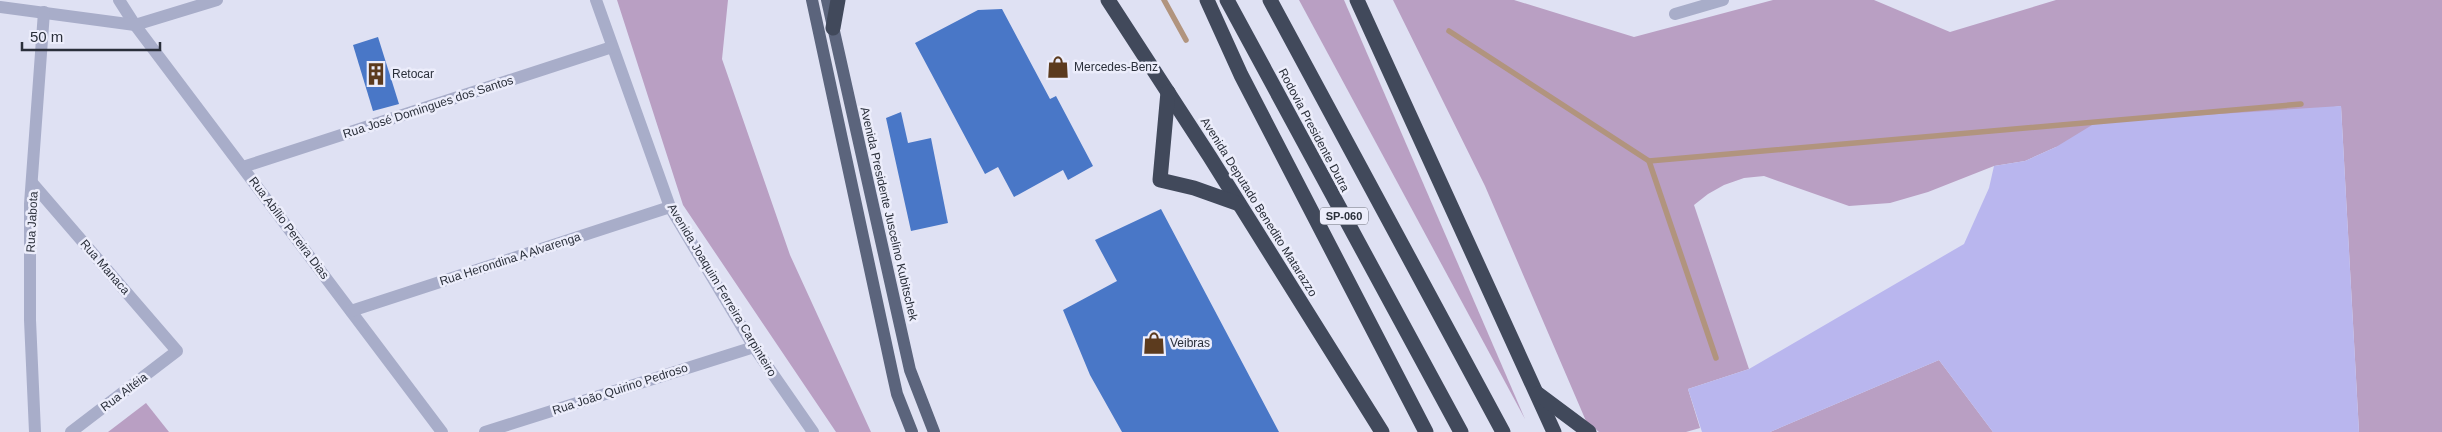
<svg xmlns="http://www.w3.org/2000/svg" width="2442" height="432" viewBox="0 0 2442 432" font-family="Helvetica,sans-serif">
	<rect width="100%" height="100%" fill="#dfe1f3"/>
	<!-- green -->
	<g fill="#b99fc3">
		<path d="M617,0h111l-6,59 68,196 81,177h-35l-153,-227z"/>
		<path d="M1299,0h45l181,419z"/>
		<path d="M1393,0h121l120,37 139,-37h101l76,32 106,-32h386v432h-83l-18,-326 -285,41 -31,14 -31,5 -66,26 -38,11 -41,3 -85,-30 -20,2 -20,7 -16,9 -14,11 55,164 -61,20 12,39 -14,4h-87l-13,-11 -101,-235z"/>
		<path d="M1939,360l54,72h-223z"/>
		<path d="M146,403l23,29h-61z"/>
	</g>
	<!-- sand -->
	<path fill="#b9b6ee" d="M2341,106l18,326h-366l-54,-72 -169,72h-68l-14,-43 61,-20 215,-125 25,-56 5,-22 31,-5 31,-14 41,-25z"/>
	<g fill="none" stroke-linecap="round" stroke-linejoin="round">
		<!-- stream -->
		<g stroke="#b1947e" stroke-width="5.5">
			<path d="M1164,0l22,40"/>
			<path d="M1449,31l200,130 67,197"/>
			<path d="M1649,161l652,-57"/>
		</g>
	</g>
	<!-- building -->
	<g fill="#4977c7">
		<path d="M1002,9l48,90 6,-3 37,70 -25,14 -5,-10 -49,27 -16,-30 -13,7 -70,-131 63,-33z"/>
		<path d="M378,37l21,67 -26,7 -20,-66z"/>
		<path d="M901,112l7,31 23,-5 17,85 -37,8 -25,-113z"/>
		<path d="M1161,209l118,223h-157l-32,-57 -27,-65 54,-29 -22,-41z"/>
	</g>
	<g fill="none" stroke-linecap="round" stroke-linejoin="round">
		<!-- minor -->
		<g stroke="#a8adc9" stroke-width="12">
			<path d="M119,0l16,25 307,407"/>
			<path d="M596,0l74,207 84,140 59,85"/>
			<path d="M0,7l135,18 82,-25"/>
			<path d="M1675,14l48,-14"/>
			<path d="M243,167l369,-120"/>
			<path d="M33,184l144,167 -106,81"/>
			<path d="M351,311l319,-104"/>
			<path d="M35,432l-5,-112v-116l14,-192"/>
			<path d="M485,432l269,-85"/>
		</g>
		<!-- major -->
		<g stroke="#5b647c" stroke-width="12">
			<path d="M812,0l81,376 4,18 15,38"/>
			<path d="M827,0l83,370 24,62"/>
		</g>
		<!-- highway -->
		<g stroke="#41495b" stroke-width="15">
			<path d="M1108,0l102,157 172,275"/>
			<path d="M1207,0l34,75 185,357"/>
			<path d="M1227,0l234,432"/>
			<path d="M1270,0l233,432"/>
			<path d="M1357,0l197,432"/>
			<path d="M833,28l5,-28"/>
			<path d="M1168,92l-8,88 34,8 45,16"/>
			<path d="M1538,394l51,38"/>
		</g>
	</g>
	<!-- icons -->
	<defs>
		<symbol id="shop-bare" viewBox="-9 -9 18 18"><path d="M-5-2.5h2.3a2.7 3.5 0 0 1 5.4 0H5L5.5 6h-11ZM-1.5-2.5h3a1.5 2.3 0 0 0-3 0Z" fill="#5c3b1e" stroke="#ecedfb" stroke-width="2.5" paint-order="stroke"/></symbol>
		<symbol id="building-bare" viewBox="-9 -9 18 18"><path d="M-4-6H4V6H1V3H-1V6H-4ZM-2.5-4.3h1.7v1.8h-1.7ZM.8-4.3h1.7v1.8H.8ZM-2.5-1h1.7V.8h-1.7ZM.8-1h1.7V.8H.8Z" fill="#5c3b1e" stroke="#ecedfb" stroke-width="2.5" paint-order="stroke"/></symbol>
	</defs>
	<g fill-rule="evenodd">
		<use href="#shop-bare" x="1042" y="51" width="32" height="32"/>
		<use href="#building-bare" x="360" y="58" width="32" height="32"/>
		<use href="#shop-bare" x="1138" y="327" width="32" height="32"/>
	</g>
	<g text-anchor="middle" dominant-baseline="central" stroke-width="5" stroke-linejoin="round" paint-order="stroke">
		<!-- shield labels -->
		<rect fill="#ecedfb" stroke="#646874" stroke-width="1" x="1320" y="207.5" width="48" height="17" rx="4"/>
		<g font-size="11" font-weight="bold" fill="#2a2f3a">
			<text x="1344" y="216">SP-060</text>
		</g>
		<!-- poi labels -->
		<g font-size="12" fill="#2a2f3a" stroke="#ecedfb" text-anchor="start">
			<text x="1074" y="67">Mercedes-Benz</text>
			<text x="392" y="74">Retocar</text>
			<text x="1170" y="343">Veibras</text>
		</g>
		<!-- street labels -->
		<g font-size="12" fill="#2a2f3a" stroke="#ecedfb">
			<text transform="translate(428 107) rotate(-18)">Rua José Domingues dos Santos</text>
			<text transform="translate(1314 130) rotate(62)">Rodovia Presidente Dutra</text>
			<text transform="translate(1259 207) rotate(58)">Avenida Deputado Benedito Matarazzo</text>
			<text transform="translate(889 214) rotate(77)">Avenida Presidente Juscelino Kubitschek</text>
			<text transform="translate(32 222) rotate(-87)">Rua Jabota</text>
			<text transform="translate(289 228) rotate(53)">Rua Abílio Pereira Dias</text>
			<text transform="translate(510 259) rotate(-18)">Rua Herondina A Alvarenga</text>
			<text transform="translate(105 267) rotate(49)">Rua Manaca</text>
			<text transform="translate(722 290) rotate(59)">Avenida Joaquim Ferreira Carpinteiro</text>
			<text transform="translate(620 389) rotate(-18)">Rua João Quirino Pedroso</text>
			<text transform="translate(124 392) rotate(-37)">Rua Altéia</text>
		</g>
	</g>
	<!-- scale -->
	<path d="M22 42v8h138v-8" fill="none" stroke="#2a2f3a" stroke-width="2.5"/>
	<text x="30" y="42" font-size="15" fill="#2a2f3a" stroke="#ecedfb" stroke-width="4" paint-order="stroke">50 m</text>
</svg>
